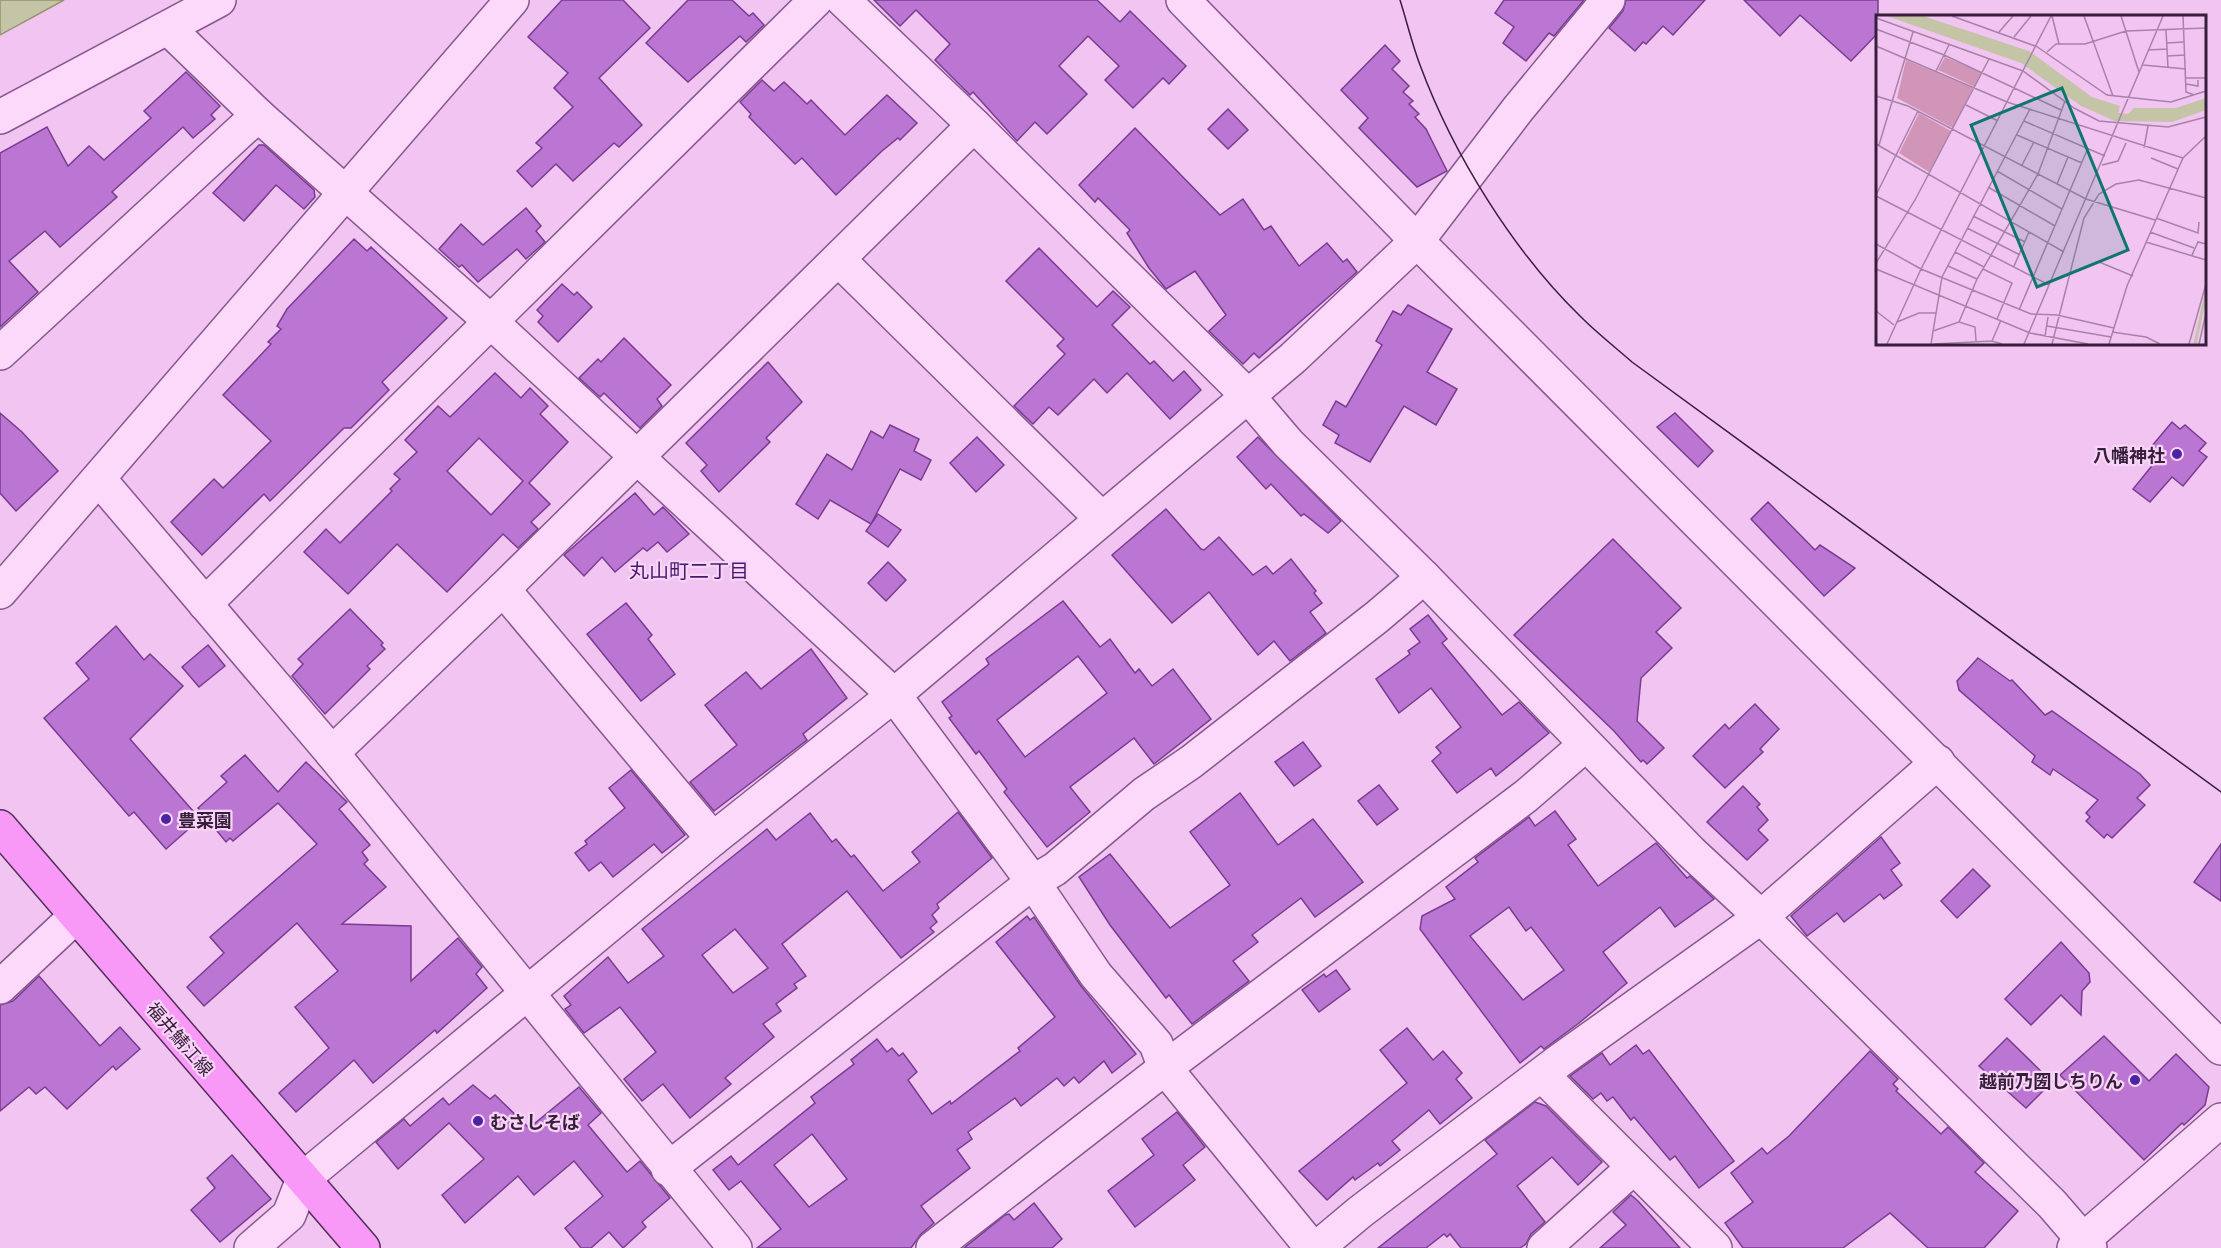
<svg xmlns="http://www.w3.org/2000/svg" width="2221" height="1248" viewBox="0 0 2221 1248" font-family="Georgia,'Noto Sans JP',serif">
	<rect width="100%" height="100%" fill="#f2c4f1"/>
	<!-- water -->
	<path fill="#c4c5a6" stroke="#91946c" stroke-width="1.5" d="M0,0h64l-64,35z"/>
	<!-- building -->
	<g fill="#bb76d3" stroke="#783c90" stroke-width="1.5" fill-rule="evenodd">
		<path d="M562,0h61l27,28 -51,50 43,47 -23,22 -5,-4 -41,38 -17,-17 -24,23 -15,-16 25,-23 -6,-5 37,-36 -19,-19 14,-15 -40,-36z"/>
		<path d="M688,0h44l17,16 4,-3 11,12 -18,17 -6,-6 -52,46 -42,-39z"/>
		<path d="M874,0h223l23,22 10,-11 56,55 -17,18 -6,-6 -30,30 -28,-28 14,-14 -31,-30 -29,30 28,28 -40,40 -12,-12 -18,19 -44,-49 -3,3 -35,-35 15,-16 -34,-34 -16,16z"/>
		<path d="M1504,0h80l-30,36 -5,-3 -23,28 -23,-18 11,-16 -19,-14z"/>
		<path d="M1626,0h79l-32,35 -10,-9 -17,18 -3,-2 -8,9 -26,-23 14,-17z"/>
		<path d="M1744,0h134v33l-27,28 -51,-46 -20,21z"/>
		<path d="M1385,45l15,16 -8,8 17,17 -6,6 10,9 -4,3 10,10 -4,3 11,12 21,42 -30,16 -58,-59 9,-10 -27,-28z"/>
		<path d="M186,72l34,34 -9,9 4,4 -22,19 -10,-11 -71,65 5,5 -57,50 -15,-16 -36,30 29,31 -38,35v-174l47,-26 21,39 21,-20 15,14 47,-42 -7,-7z"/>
		<path d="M762,80l12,11 10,-9 23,22 4,-4 34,35 42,-40 30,28 -17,17 -2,-2 -16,13 -46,44 -34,-37 -7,6 -46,-47 2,-3 -11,-12z"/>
		<path d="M1228,109l20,21 -20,19 -20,-20z"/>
		<path d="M1135,128l85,87 23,-16 21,31 7,-4 28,40 28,-23 16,19 4,-3 10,13 -98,86 -5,-5 -11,11 -34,-33 17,-16 -31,-44 -29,18 -17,-21 -22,-35 3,-3 -32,-32 -3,4 -16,-17z"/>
		<path d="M259,145h5l50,45 1,7 -11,12 -28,-24 -32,36 -31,-28z"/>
		<path d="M526,208l15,18 -5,5 9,11 -19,17 -9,-10 -39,33 -16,-17 -3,2 -20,-18 22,-25 22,21z"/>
		<path d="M354,239l13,12 4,-4 76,71 -65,64 7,8 -38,38h-7l-74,73 -6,-7 -62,61 -31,-33 43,-43 9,9 48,-47 -48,-46 48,-51 -3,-2 13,-13 -4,-3 10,-17z"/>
		<path d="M1039,248l58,59 16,-16 17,16 -18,18 38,39 4,-3 19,20 11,-10 17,19 -31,29 -43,-46 -20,20 -13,-14 -36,36 -9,-8 -16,17 -19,-18 51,-52 -8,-8 7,-7 -58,-58z"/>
		<path d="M562,284l12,11 3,-3 15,15 -34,35 -20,-20 5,-6 -6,-6z"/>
		<path d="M1408,305l44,24 -25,43 30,17 -21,36 -32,-19 -34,56 -35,-19 4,-8 -16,-10 13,-24 10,6 36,-62 -6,-4 17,-30 8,4z"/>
		<path d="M624,338l47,47 -14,14 5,7 -22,22 -36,-35 -4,4 -21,-19 19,-19 3,3z"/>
		<path d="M768,362l34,40 -36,36 4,4 -51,50 -18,-21 6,-6 -21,-22z"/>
		<path d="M495,373l26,25 9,-10 18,18 -8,8 28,28 -39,41 21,21 -19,18 7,7 -20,19 -15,-14 -56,58 -50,-48 -49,50 -44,-42 22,-23 14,14 52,-52 -2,-2 10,-10 -6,-5 23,-22 -12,-12 33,-34 12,11zM479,438l44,43 -32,34 -44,-44z"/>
		<path d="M0,413l22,19 36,39 -42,40 -16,-18z"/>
		<path d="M1675,413l38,38 -15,16 -41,-40z"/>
		<path d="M2172,422l8,7 5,-4 21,18 -7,8 8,6 -24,29 -11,-9 -22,25 -17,-13 22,-27 -9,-9z"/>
		<path d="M890,425l29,14 -5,12 17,9 -10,20 -21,-11 -29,55 -41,-24 -12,19 -22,-15 31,-50 25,16 19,-39 12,7z"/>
		<path d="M977,437l27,28 -28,27 -26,-29z"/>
		<path d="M1258,437l83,84 -13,12 -24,-19 -3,2 -30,-32 -5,5 -29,-32z"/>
		<path d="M635,493l19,22 9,-8 26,27 -22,18 -9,-10 -11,9 -4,-3 -28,24 -13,-15 -18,19 -20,-21z"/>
		<path d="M1768,502l47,48 5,-5 35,23 -31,28 -73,-77z"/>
		<path d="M1166,509l35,40 3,1 15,-13 34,38 13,-9 7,8 18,-15 25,32 -2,2 8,10 -12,9 16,21 -36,28 -16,-20 -16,14 -49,-63 -37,31 -60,-68z"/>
		<path d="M878,514l23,16 -13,17 -22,-16z"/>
		<path d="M1613,539l68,69 -25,24 16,16 -31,30 -4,43 27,27 -17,16 -4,-4 -2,2 -27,-31 -100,-96z"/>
		<path d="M888,562l18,18 -20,21 -18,-18z"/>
		<path d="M1063,601l37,46 10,-8 25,34 4,-4 13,17 21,-17 38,50 -57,45 -20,-26 -64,49 20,25 -43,35 -43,-55 3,-3 -28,-38 -3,3 -27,-36 3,-2 -10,-14 47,-38 -3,-5zM1078,656l29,37 -82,64 -28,-37z"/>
		<path d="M626,603l26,32 -4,4 27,35 -34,27 -54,-67z"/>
		<path d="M350,609l33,34 -2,2 4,4 -18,17 3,3 -45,45 -33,-38 11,-12 -5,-5z"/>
		<path d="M1428,615l19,24 -5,4 60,72 17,-13 30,31 -53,43 -5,-8 -34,25 -25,-32 9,-8 -5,-6 25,-20 -30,-39 -32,25 -23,-34 34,-25 -2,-3 12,-9 -10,-13z"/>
		<path d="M116,626l28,34 6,-6 33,32 -53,53 70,80 -34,30 -32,-37 -5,4 -85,-98 45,-39 -13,-16z"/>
		<path d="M208,645l17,21 -26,21 -17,-20z"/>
		<path d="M811,649l36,49 -44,36 4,6 -93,71 -24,-29 47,-37 -32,-40 41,-33 15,17z"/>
		<path d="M1978,658l32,23 2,-1 33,35 7,-4 88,63 10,11 -13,13 8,7 -33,33 -5,-4 -3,4 -18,-17 4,-4 -4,-4 12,-13 -45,-31 -3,6 -18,-13 3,-6 -76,-66 -2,-9z"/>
		<path d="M1755,704l24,25 -19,20 3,3 -38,36 -32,-32 32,-32 4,5z"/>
		<path d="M1303,742l18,24 -27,20 -19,-24z"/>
		<path d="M245,755l33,37 28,-30 41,40 -8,7 31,36 -8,7 6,8 -4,4 22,23 -44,37 69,2v55l47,-43 24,29 -6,7 11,14 -50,45 -2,-3 -62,53 -19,-23 -58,52 -17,-19 50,-45 -34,-41 43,-36 -41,-48 -93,83 -17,-19 37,-34 -14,-16 107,-93 -39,-41 -45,38 -3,-3 -4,4 -28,-34 29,-26 -6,-6z"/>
		<path d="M631,770l54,65 -23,18 -8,-9 -41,33 -12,-15 -12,9 -14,-18 12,-9 -2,-3 40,-33 -16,-20z"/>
		<path d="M1379,785l19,24 -21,16 -19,-24z"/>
		<path d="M1743,786l17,18 -3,3 11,13 -10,10 10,10 -21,20 -40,-38z"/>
		<path d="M1240,793l38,52 35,-26 50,63 -48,35 -14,-19 -49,37 6,7 -25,19 16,20 -57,43 -23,-29 -3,3 -56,-73 -31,-48 31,-23 60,74 60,-43 -40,-53z"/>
		<path d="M1555,811l21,28 -8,6 30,41 58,-43 31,35 3,-2 24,23 -39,28 -15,-20 -57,45 24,31 -48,40 -35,26 -3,-3 -21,17 -100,-134 2,-13 33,-17 -9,-12 32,-25 -3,-4 54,-41 6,9zM1509,907l17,24 5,-4 33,43 -41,30 -53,-64z"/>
		<path d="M958,812l34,46 -55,46 2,4 -7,7 5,7 -7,6 4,4 -33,26 -54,-67 -65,53 24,32 -12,8 3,4 -21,16 5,7 -18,13 11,13 -49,41 6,6 -41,34 -27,-34 -21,17 -18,-22 32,-27 -36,-45 -36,26 -19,-24 6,-4 -7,-9 44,-39 20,26 36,-27 -22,-27 125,-100 9,11 34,-27 22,29 4,-3 15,18 3,-2 29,36 37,-29 -8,-10zM735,929l33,39 -35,25 -31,-38z"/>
		<path d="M1881,837l19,26 -9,7 11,15 -18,14 -4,-5 -36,28 -7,-9 -30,23 -16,-20z"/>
		<path d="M2221,844v57l-27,-19z"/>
		<path d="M1973,869l17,17 -33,32 -16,-17z"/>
		<path d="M1027,916l3,4 4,-3 47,69 55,68 -24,19 -8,-12 -25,22 -5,-6 -10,9 -7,-8 -36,28 -6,-8 -47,34 4,7 -15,11 13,18 -49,38 13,17 -13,11 -10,14h-154l24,-19 -40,-48 -12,9 -16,-20 18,-14 7,9 77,-62 -4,-6 43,-33 -3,-4 26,-21 10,13 5,-4 7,8 4,-3 14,19 -9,8 24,34 18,-13 1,3 69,-53 -2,-3 37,-31 -59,-75zM812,1134l35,45 -38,28 -35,-42z"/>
		<path d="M2061,942l28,31 1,9 -8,9 -1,24 -20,-20 -30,30 -26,-26z"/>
		<path d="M1336,970l14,19 -31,23 -17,-22 22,-16 2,3z"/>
		<path d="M39,976l61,70 20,-19 20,22 -24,21 -3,-4 -46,43 -22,-22 -9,7 -7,-7 -29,24v-106l13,-4z"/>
		<path d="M1407,1028l26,32 10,-9 19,22 -6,6 16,19 -32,26 -11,-14 -37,31 8,9 -20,16 -2,-3 -23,17 -2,-3 -26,23 -28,-29 108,-88 -27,-33z"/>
		<path d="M2104,1036l45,45 27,-27 33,33 -4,18 -21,20 -2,-2 -38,37 -84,-85z"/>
		<path d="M2007,1038l45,44 -26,26 -47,-42z"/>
		<path d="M1636,1045l7,9 6,-4 85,111 -35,27 -24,-32 -5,4 -36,-43 -3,3 -18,-23 -6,4 -6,-8 -8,6 -23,-23 32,-23 8,12z"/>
		<path d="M1870,1051l28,28 -5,5 5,5 -2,2 45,43 7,-7 36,36 -9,9 43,39 -34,37h-56l-38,-35 -47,35h-100l-18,-25 28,-21 -22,-29 31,-25 5,6 22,-18z"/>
		<path d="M473,1085l17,14 5,-4 34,33 50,-41 22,26 -13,12 39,47 13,-11 30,37 -28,24 4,5 -23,21 -14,-16 -18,16h-10l-16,-20 38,-32 -29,-35 -40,34 -16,-19 -53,47 -23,-28 42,-36 -35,-36 -51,46 -22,-27 28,-23 6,7 33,-28 6,7z"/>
		<path d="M1535,1102l11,4 56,56 -24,23 -26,-28 -35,29 28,36 -14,12 -5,10 -6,4h-59l-11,-14 -3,3 -3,-3 -18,14h-48l119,-94 -12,-14z"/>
		<path d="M1177,1112l28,35 -22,18 12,15 -60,47 -27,-36 46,-36 -12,-16z"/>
		<path d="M232,1155l39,44 -51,43 -29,-32 24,-22 -8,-10z"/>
		<path d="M1631,1195l7,6 42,47h-80l26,-23 -13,-13z"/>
		<path d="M1034,1203l28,36 -10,9h-88l41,-33 4,-1 5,6z"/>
	</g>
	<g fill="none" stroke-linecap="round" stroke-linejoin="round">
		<defs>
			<g id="minor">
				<path d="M843,0l131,125 274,271 40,47 136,134 267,275 70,65 291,287 38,44"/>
				<path d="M1183,0l234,241 804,807"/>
				<path d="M168,28l90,87 231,205 405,375 139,187 63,93 60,69 9,24 147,180"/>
				<path d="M0,117l219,-117"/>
				<path d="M839,260l262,258"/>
				<path d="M0,353l258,-238"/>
				<path d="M99,479l233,274 403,495"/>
				<path d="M503,589l210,250"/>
				<path d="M0,592l512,-592"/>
				<path d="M205,604l611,-604"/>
				<path d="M332,753l171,-164 471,-464"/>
				<path d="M0,987l76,-71"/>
				<path d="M1542,1075l173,173"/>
				<path d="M668,1169l365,-287 22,-13 89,-75 47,-32 186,-145 47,-40"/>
				<path d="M251,1248l38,-33 14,-36 410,-340 181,-144 399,-337 124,-117 101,-132 90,-109"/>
				<path d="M933,1248l232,-180 361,-272 59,-51"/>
				<path d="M1317,1248l43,-36 199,-151 202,-144 177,-155"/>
				<path d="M1544,1248l90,-81"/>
				<path d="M2074,1248l147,-128"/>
			</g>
			<path id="major" d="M0,827l363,421"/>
		</defs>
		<!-- minor casing -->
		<use href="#minor" stroke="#86588e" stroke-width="36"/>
		<!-- major casing -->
		<use href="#major" stroke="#522d5c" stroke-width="36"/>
		<!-- minor -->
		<use href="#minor" stroke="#fcd8fb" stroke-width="33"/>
		<!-- major -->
		<use href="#major" stroke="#f899f7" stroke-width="33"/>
		<!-- tram -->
		<path stroke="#371e3d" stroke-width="1.5" d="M1400,0c7,22 12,44 20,65 33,89 93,186 161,252 16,16 34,30 51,45l589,430"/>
	</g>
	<!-- markers -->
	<g fill="#4b23a3" stroke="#f8d4f7" stroke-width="2">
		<circle cx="2177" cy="454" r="6"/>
		<circle cx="166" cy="819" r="6"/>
		<circle cx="2135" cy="1080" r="6"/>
		<circle cx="478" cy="1121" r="6"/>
	</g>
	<g text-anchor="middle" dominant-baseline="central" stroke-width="4.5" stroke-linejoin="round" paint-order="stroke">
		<!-- poi labels -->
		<g font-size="18" font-weight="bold" fill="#371e3d" stroke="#f8d4f7" text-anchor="end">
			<text x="2165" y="454">八幡神社</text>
			<text x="178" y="819" text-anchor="start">豊菜園</text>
			<text x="2123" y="1080">越前乃圀しちりん</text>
			<text x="490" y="1121" text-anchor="start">むさしそば</text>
		</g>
		<!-- street labels -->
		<g font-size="18" fill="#371e3d" stroke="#f8d4f7">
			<text transform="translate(181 1038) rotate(49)">福井鯖江線</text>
		</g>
		<!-- neighbourhood labels -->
		<g font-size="20" fill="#46196d" stroke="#f8d4f7">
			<text x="689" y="569">丸山町二丁目</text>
		</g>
	</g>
	<!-- overview -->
	<g transform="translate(1876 15)">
		<rect width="330" height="330" fill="#f2c4f1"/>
		<path d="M69,42l37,16 -7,14 -37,-17zM30,45l67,28 -20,40 -56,-30zM43,98l32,18 -22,41 -30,-19z" fill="#d196b7"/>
		<path d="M11,1h36l106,35 63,46 28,9 -2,7 10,1 6,-6h42l30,-10v12l-34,12 -57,-1 -34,-15 -60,-43z" fill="#c4c5a6"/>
		<path fill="none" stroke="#c4c5a6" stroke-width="3" d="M319,329l11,-51"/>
		<path fill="none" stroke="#a782a9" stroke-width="1.5" d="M76,1l83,30M176,1l7,28M208,1l29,80M245,1l18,56M307,1l3,76 8,3M0,3l147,53 51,37 25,13 69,6 38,-10M0,14l68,26 117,55M290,15l2,38M123,17l14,-16M138,22l17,-21M290,28l19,-1M0,31l131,56 176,56M160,31l71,49 64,7 35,-11M272,35l19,-1M171,37l9,-8h29l41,-13 80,-3M291,41l18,-1M267,50l43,4M60,56l13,-26M310,63h20M310,69l12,2v-6M0,81l32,10 178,93 69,21M90,90l32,16M148,106l81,35M141,120l65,28M0,129l188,108M3,130l34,-113M268,133l4,-22M275,143l27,11M146,150l12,-23M226,150l16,-4 8,-18M121,156l65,38M181,169l11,-27M112,172l67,39M0,180l42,-84M0,181l173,89M97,201l52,26M280,203l42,15 1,-11M91,213l53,27M274,217l44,16M270,227l60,18M0,229l45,25 110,45 26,1 57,13M79,237l29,15M316,240l6,-13 8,2M223,247l34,14M0,248l39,-63 74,-141M72,251l29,13M138,251l15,-34M0,254l154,64 58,11M107,254l29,14 -15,36M143,295l69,-162M0,296l18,14M21,307l22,-9h17M83,307l18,-43 61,-105 27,-73M171,311l64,11M57,316l26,-9 16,5 1,14M236,317l34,5 14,7M169,321l3,-19M116,326l9,-21M11,329l34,-75 130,-253M55,329l11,-67 88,-168M58,329l58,-3 10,3M148,329l139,-328M176,329l32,-126 15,-24 17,-10 23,-4 67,18M233,329l18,-58 56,-128 23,-22M313,329l17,-60M323,329l7,-31"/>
		<path fill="#0f766e" fill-opacity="0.15" stroke="#0f766e" stroke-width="3" d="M186,73l66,162 -91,37 -66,-162z"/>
		<rect width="330" height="330" fill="none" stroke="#371e3d" stroke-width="3"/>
	</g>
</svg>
